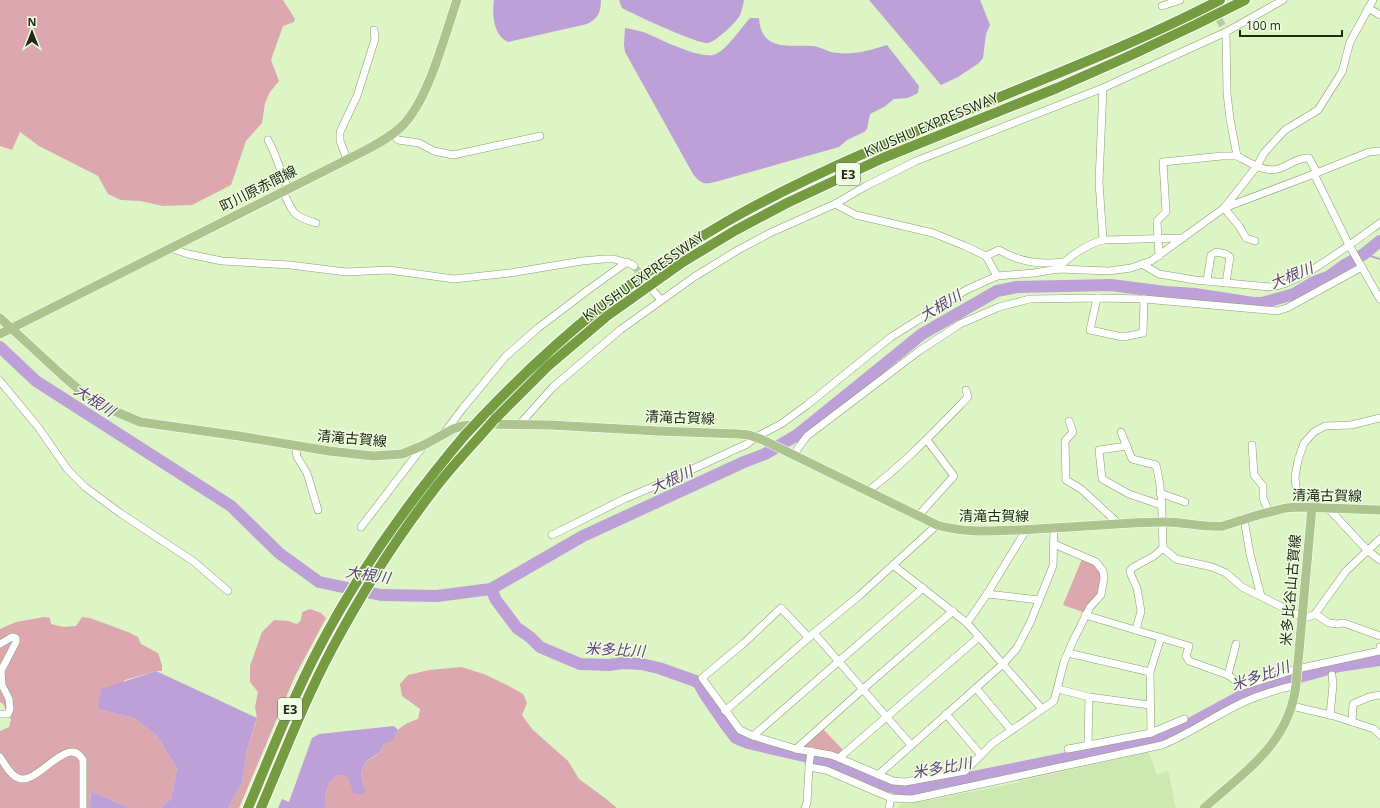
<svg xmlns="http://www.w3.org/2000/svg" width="1380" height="808" viewBox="0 0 1380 808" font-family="'Open Sans','Noto Sans JP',sans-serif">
	<rect width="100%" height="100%" fill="#ddf5c4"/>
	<!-- built -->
	<path fill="#cee8b2" d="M1149,752l8,23 11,-5 8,38h-279l5,-4 12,-1 103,-20 3,-2z"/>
	<!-- green -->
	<g fill="#dca7af">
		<path d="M0,0h283l12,19 -1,3 -11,4 -12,34 8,21 -9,11 -5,11 -3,20 -16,18 -15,44 -39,20 -29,1 -23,-5 -19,-1 -13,-6 -10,-18 -59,-30 -19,-14 -8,18 -12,-4z"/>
		<path d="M1082,559l14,7 4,6 1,14 -3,9 -15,17 -20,-7z"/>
		<path d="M310,609l11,4 5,5 -31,58 -56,132h-11l14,-25 6,-37 9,-27 -2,-12 3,-15 -8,-10v-16l12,-34 12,-12 14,1 9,3 4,-4 1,-8z"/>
		<path d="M44,617l6,1 1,6 13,3 12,-1 6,-9 8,1 38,14 10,5 3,7 17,9 4,12v6h-6l-31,9 -27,29 36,9 23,18 20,33 -6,30 -11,9h-30l-39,-17 -1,13 1,4h-91v-77l9,-4 2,-8 -8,-15 -3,-2v-73l16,-7z"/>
		<path d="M461,667l23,7 23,11 16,9 4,9 -5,12 10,14 36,32 11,18 26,19 12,10h-292c0,-10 1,-27 12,-32 3,-1 7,-1 10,-1l19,15c-5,-8 -7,-20 0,-28 8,-7 14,-6 18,-18 13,-5 8,-8 16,-16 5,-4 11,-7 18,-9l2,-10 -18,-13 -2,-12 8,-9 21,-5z"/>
		<path d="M823,729l21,22 -4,4 -37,-7z"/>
	</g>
	<!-- water -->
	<g fill="#bda0d7">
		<path d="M494,0h107c0,12 -3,19 -14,24l-79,18c-15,-7 -16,-28 -14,-42z"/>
		<path d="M619,0h125c-1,5 -2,10 -4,15 -3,7 -25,27 -32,28 -11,1 -73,-28 -86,-35z"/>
		<path d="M869,0h111l10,25 -4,9 -3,24 -4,5 -21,14 -17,8z"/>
		<path d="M750,18h9c2,33 28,27 52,28 9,0 18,7 27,7 15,2 34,-3 49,-8l32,41 -1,7 -10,5 -14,1 -10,8 -14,7 -3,15 -3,3 -17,8 -8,7 -124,35c-11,3 -15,1 -22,-8l-68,-122 -1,-7 1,-17c6,1 12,2 18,4 16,6 58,29 73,22 10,-4 26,-27 34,-36z"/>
		<path d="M156,671l101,47 -9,28 -6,37 -14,25h-68l11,-9 6,-30 -20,-33 -23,-18 -36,-9 3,-20z"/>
		<path d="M394,726l4,4 -6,11 -8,3c-4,12 -10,10 -18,18 -7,8 -5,20 0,28l-4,4h-8l-7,-19c-3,1 -7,0 -10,1 -11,5 -12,22 -12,32h-47l4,-9 7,3 23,-64 7,-4z"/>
		<path d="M91,791l39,17h-39l-1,-4z"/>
	</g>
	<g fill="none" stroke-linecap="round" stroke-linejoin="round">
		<!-- stream -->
		<path stroke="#bda0d7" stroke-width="2" d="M1364,254l16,5"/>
		<!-- river -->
		<g stroke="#bda0d7" stroke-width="12">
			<path d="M0,347l36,34 195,125 48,47 40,29 62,13 56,1 54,-7 92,-53 161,-74 21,-8 32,-19 15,-12 110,-89 75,-43 20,-4 94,-2 54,7 30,2 58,9h9l32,-9 20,-12 14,-5 15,-11 21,-12 16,-13"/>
			<path d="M491,589l5,11 21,28 13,9 10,10 14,6 26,11 29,1 14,-2 18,1 18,4 39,14 8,14 20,29 10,13 12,5 78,18 35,13 17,10 18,4 15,2 27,-7 26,-4 178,-36 23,-6 17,-9 63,-34 40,-13 54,-15 41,-6"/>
		</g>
		<!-- minor-tunnel -->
		<g stroke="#b7cca1" stroke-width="7" stroke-dasharray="7 3.5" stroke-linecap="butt">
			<path d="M1209,1l17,31"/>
			<path d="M634,266l18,23"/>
		</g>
		<defs>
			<g id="minor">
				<path d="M1162,6l18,-6"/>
				<path d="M1368,8l12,7"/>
				<path d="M1226,32l1,61 3,26 7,37c12,6 27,17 41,13 11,-3 19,-12 31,-11l8,15"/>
				<path d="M1103,88l-4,94 4,58"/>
				<path d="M392,134l6,6 21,3 15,8 19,4 87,-19"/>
				<path d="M268,140l5,10 15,39"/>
				<path d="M347,159l-7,-18v-9l17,-36 18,-57 -1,-9"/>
				<path d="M1314,174l35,71 31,54"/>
				<path d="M283,191c10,22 9,25 33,32"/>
				<path d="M835,204l21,11 77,18 32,13 21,10 11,20"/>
				<path d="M1224,208l90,-34 55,-22 11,-1"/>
				<path d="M1224,208l15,18 7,12 9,3"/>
				<path d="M170,248l18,6 34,7 68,4 56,7 43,-2 65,9 56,-6 72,-12 22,-2h10l17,5 3,2"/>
				<path d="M986,256l13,-6c20,12 42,15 65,12"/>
				<path d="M1159,256l-2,-35 9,-9 -3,-50 59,-6h15"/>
				<path d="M1142,264l17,10 36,6 75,7c13,-1 23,-7 35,-13 26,-15 50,-33 75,-51"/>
				<path d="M1058,269c9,-12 30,-25 45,-29l80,-2"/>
				<path d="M1207,281l4,-26 5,-3 10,2 4,3 -4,26"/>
				<path d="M654,292l7,8"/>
				<path d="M1097,298l-7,32 33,7 20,-4 1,-34"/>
				<path d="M0,381l38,46 30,43 17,17 35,26 73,48 35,30"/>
				<path d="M1069,421l4,11 -8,9 1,39 15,9 38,35"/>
				<path d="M519,425l34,-38 67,-57 74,-53 44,-27 34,-18 63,-28 31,-18 50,-25 187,-73 123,-56 57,-32"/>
				<path d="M1121,432l11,27 24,6c7,27 6,56 7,83l13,11 36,8 14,6 16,14 60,30h7l6,-3 31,-43 34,-32"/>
				<path d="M444,433l19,-25 43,-52 32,-28 50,-38 39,-28"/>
				<path d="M295,445l2,12 10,16 11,37"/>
				<path d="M1252,445l2,30 9,11v12l6,14"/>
				<path d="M1127,446l-28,4 3,29 27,15 32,11"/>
				<path d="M793,455l14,-19 112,-85 41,-27 39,-17 31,-8 70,-1 44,1 133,12 10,-3 75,-41"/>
				<path d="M868,491c37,-28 68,-61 100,-94l-2,-7"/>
				<path d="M1160,493l25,9"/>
				<path d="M1298,507l-3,-30 3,-17 6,-17 10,-11 11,-6 26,-1 29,-7"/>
				<path d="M1328,508l40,43 12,9"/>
				<path d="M918,516l36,-40 -27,-36"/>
				<path d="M1244,519l6,35 11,42"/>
				<path d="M361,527l63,-82"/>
				<path d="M552,535l72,-36 45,-19 78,-36 9,-7 25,-13 26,-19 84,-68 75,-47 31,-14 37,-3 24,-4 51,2 22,-3 20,-7 73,-53 33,-42 7,-13 21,-23 33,-20 24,-38 8,-30 23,-42"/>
				<path d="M893,565l74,58 75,86"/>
				<path d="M987,594l52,6"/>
				<path d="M1315,614l14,9 8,1 7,-1 36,13"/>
				<path d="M1085,615l104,31 -3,10 3,5 39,14 15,11 54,-17 83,-18v-4"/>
				<path d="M967,623l20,-29 39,-64"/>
				<path d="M1136,630l5,-19 -4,-23 -6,-13 -1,-4 2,-3 22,-12 9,-8"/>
				<path d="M814,633l97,112"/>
				<path d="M809,638l-28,-30 -37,35 -42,35 38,52 13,6 43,13 35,6 8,3 54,23 12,1 60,-11 28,-28 61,-42 10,-39 9,-21 17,-34 11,-12 3,-17 -1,-7 -7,-9 -42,-18"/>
				<path d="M0,644l12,-7 4,1v4l-15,29 1,14 7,14 1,10 -2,5h-8"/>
				<path d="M1068,653l82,19"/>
				<path d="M1228,675l8,-31"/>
				<path d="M976,688l35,42"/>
				<path d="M1058,689l31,8 61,8"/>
				<path d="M1292,706l42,10 40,13 6,6"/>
				<path d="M725,711l89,-78 45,-37 78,-71"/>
				<path d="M946,714l35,41"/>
				<path d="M1330,715l3,-30 -1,-10"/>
				<path d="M1352,722l1,-18 16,-7 11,-2"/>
				<path d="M1151,733l-1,-61 11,-35"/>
				<path d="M753,736l170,-148"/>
				<path d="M1088,745l1,-48"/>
				<path d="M796,749l67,-60 90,-78"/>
				<path d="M1068,749l83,-16 33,-14"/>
				<path d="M0,757c5,7 10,18 18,21 19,9 50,-46 65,-18v48"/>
				<path d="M839,758l140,-121"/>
				<path d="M809,767l17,3 65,28 21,1 250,-54c29,-12 55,-31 84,-44 16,-7 33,-12 50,-16"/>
				<path d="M878,775l125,-111 14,-16 13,-25 23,-57 1,-38"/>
				<path d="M805,808l2,-5 2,-36 2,-16"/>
				<path d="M889,808l2,-10"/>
			</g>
			<g id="major">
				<path d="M0,318l62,57 22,19 28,16 28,12 99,14 90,15 44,5 29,-2 22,-9 29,-16 9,-3 20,-2 68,1 107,6 82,3 10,1 14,5 174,85c27,8 54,6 82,5 48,-2 95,-7 143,-8 20,-1 40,6 61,4l35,-11 28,-7 12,-1 82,3"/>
				<path d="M0,334l366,-184c13,-7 26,-14 36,-24 27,-27 42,-89 55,-126"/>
				<path d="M1204,808c41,-37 85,-64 92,-123l16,-178"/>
			</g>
			<g id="highway">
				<path d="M481,418c74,-78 151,-142 245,-196 157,-90 333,-139 494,-222"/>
				<path d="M495,419l53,-53 59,-50 76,-54 53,-32 51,-27 96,-45 174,-70 70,-31 68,-32 50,-25"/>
				<path d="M248,808c23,-55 45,-111 73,-164 40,-76 88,-143 144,-209"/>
				<path d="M261,808c23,-54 44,-109 72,-161 29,-54 62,-107 100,-156 14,-19 31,-37 47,-55"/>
			</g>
		</defs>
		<!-- minor casing -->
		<use href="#minor" stroke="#889d70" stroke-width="8"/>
		<!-- major casing -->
		<use href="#major" stroke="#fff" stroke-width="10"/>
		<!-- highway casing -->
		<use href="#highway" stroke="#fff" stroke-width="12"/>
		<!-- minor -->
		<use href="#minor" stroke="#fff" stroke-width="7"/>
		<!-- major -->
		<use href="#major" stroke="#adc48e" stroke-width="9"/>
		<!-- highway -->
		<use href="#highway" stroke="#769c42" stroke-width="10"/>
		<defs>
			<g id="highway-bridge">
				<path d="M465,435l16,-17"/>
				<path d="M480,436l15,-17"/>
			</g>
		</defs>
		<!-- highway-bridge casing -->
		<use href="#highway-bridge" stroke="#fff" stroke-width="12" stroke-linecap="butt"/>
		<!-- highway-bridge -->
		<use href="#highway-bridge" stroke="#769c42" stroke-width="10"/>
	</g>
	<g text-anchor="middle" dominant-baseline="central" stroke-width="3" stroke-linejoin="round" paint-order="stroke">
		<!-- shield labels -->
		<g fill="#f0fee1" stroke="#5f6954" stroke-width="1">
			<rect x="836" y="163" width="24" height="22" rx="3"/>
			<rect x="278" y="698" width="24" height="22" rx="3"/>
		</g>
		<g font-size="13" font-weight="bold" fill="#212917">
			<text x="848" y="174">E3</text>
			<text x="290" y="709">E3</text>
		</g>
		<!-- street labels -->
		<g font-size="14" fill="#212917" stroke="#f0fee1">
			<text transform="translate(931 124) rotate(-23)">KYUSHU EXPRESSWAY</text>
			<text transform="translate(258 188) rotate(-27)">町川原赤間線</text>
			<text transform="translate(643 276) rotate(-35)">KYUSHU EXPRESSWAY</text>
			<text transform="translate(680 417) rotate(2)">清滝古賀線</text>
			<text transform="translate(352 438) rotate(5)">清滝古賀線</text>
			<text transform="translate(1327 495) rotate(1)">清滝古賀線</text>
			<text x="994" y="515">清滝古賀線</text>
			<text transform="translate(1290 590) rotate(-85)">米多比谷山古賀線</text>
		</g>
		<!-- water labels -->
		<g font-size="15" font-style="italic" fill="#623c7f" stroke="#f0fee1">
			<text transform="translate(1291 275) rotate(-22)">大根川</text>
			<text transform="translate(940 305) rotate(-30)">大根川</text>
			<text transform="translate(95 400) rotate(33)">大根川</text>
			<text transform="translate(671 479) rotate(-24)">大根川</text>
			<text transform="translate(368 574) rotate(9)">大根川</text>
			<text transform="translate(615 649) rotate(3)">米多比川</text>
			<text transform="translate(1260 675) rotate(-19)">米多比川</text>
			<text transform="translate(942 767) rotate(-10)">米多比川</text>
		</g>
	</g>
	<!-- north arrow -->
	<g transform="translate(32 32)" stroke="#f0fee1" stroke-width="3" paint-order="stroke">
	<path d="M0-3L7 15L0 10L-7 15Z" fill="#212917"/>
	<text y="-6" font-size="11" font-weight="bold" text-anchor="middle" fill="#212917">N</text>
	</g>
	<!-- scale -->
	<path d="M1240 30v6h102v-6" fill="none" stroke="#212917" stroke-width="2"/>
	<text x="1246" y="30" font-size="12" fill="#212917" stroke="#f0fee1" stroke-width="3" paint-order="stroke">100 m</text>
</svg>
